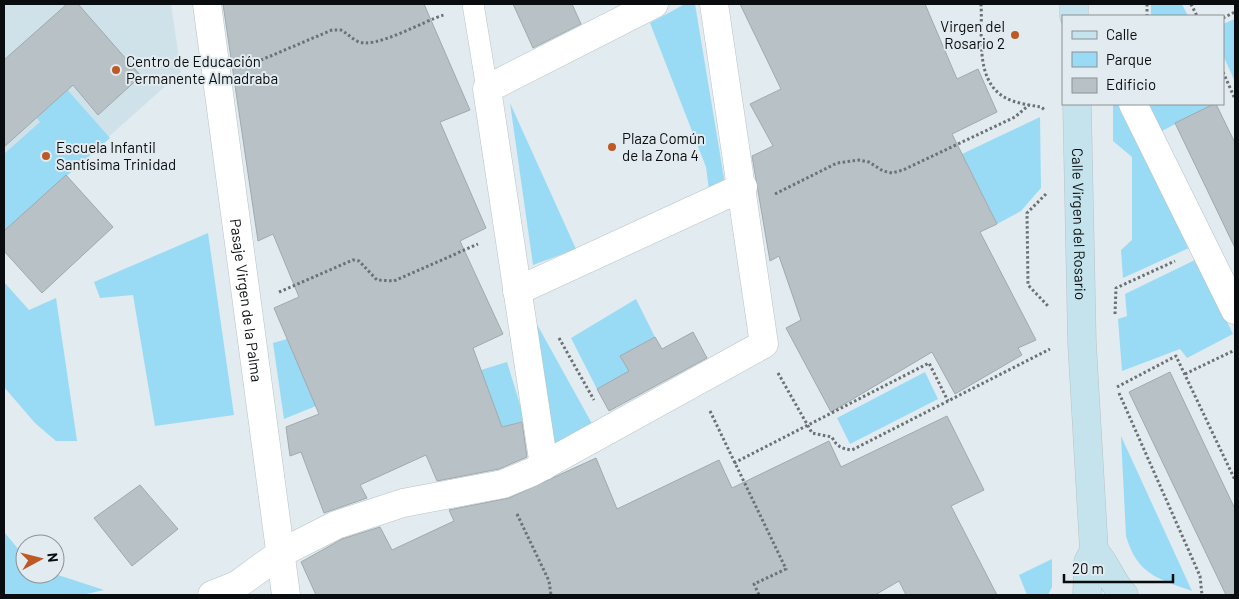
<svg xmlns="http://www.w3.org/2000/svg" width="1239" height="599" viewBox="0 0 1239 599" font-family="Barlow,sans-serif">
	<rect width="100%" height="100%" fill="#e2ebef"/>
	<!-- built -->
	<path fill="#d0e2e9" d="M4,4h167l10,68 -115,103 47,52 -71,66 -38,-42z"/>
	<!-- green -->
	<g fill="#99dbf5">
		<path d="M685,4h10l30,180 -16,6 -3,-23 -56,-144z"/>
		<path d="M1151,4h31l6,12h-37z"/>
		<path d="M1235,19v63l-12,-27v-31z"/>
		<path d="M49,69l61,69 -106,93v-77l36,-32 -21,-27z"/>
		<path d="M510,103l66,146 -43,16z"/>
		<path d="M1113,104h13l65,143 -68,31 -2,-28 11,-10v-83l-19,-16z"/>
		<path d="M1141,104h73l-58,30z"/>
		<path d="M1040,117l1,71 -20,23 -24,13 -35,-70z"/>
		<path d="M208,233l26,182 -79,11 -22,-131 -33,3 -6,-16z"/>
		<path d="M1197,259l36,75 -46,24 -7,-9 -58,22 -4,-52 9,-3 -2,-22z"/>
		<path d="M4,282l25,28 27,-12 21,143h-21l-21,-18 -31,-36z"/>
		<path d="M636,299l19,38 -35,19 9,15 -32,18 -26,-51z"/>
		<path d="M534,319l61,110 -40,19z"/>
		<path d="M287,339l29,67 -32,13 -11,-76z"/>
		<path d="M507,362l18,59 -23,6 -21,-57z"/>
		<path d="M925,372l13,27 -88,45 -13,-26z"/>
		<path d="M1121,436l71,155c-34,-12 -55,-17 -66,-55z"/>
		<path d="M4,532l21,25v17h30l49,16 -22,5h-78z"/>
		<path d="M1052,559v28l-4,8h-21l-8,-20z"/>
	</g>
	<!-- building -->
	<g fill="#b8c2c6" stroke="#a0aaad">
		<path d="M67,4h11l63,72 -43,39 -25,-30 -69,62v-87z"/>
		<path d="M223,4h201l46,106 -30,12 46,106 -26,13 43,93 -30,14 29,79 20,-5 5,35 -28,12 -62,12 -11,-26 -66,30 7,13 -43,15 -23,-61 -11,4 -4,-29 33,-13 -45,-106 25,-11 -26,-63 -15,7z"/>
		<path d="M513,4h59l9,20 -48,24z"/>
		<path d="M740,4h185l32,75 21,-10 19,43 -45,22 45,90 -17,8 56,108 -18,8 4,7 -67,39 -23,-42 -101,60 -45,-84 15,-8 -22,-64 -9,5 -18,-105 21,-10 -23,-42 31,-15z"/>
		<path d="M1214,104h2l19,39v105l-60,-125z"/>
		<path d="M66,175l47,52 -71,66 -38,-42v-20z"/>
		<path d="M693,332l14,26 -98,53 -12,-22 32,-18 -9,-15 35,-19 7,12z"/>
		<path d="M1170,372l65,137v86h-9l-97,-203z"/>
		<path d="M947,416l37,74 -33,16 46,89h-91l-7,-14 -24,14h-559l-15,-33 41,-23 38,-12 12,23 62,-29 -5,-11 60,-12 87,-40 21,51 102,-49 13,28 97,-47 12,26z"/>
		<path d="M140,485l38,44 -46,37 -38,-48z"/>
	</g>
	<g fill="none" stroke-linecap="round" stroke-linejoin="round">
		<defs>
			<path id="lane" d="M473,4l14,85"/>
			<g id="street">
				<path id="s1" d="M207,4l79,591"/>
				<path d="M1133,104l102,206"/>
				<path d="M517,291l226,-104"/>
				<path d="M544,466l-57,-377 167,-85"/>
				<path d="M212,595l25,-10 44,-32 55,-28 67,-22 100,-19 29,-12 232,-128 -50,-340"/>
			</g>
			<g id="secondary">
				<path d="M1074,4v12"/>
				<path id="s2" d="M1077,104l5,239 12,208 -6,11 -1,33"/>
				<path d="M1094,551c13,13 17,31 30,44"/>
			</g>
		</defs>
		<!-- lane casing -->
		<use href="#lane" stroke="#b9c2c6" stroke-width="22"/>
		<!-- street casing -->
		<use href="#street" stroke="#b9c2c6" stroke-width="29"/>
		<!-- secondary casing -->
		<use href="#secondary" stroke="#b9c2c6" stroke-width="29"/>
		<!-- path -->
		<g stroke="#6c7174" stroke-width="3" stroke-dasharray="2.5 2.5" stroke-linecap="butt">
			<path d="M981,4c2,29 -7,75 23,93 10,6 25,8 37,10l4,3"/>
			<path d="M1147,4v12"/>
			<path d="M1191,4l6,12"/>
			<path d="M1223,18l12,-6"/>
			<path d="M247,66l85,-36h9c6,3 10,8 16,11 16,10 68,-21 87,-26"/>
			<path d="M1223,72l12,27"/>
			<path d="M775,194l62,-31 22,-3 10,2 14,9 9,2 11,-3 112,-53 14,-12"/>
			<path d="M1046,194l-19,19 1,72 20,21"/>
			<path d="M279,292l74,-32 6,1 18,19 17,1 84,-37"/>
			<path d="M1115,314l1,-26 59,-27"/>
			<path d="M559,338l35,62"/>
			<path d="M778,373l34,60 20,4c4,9 10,12 20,13l198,-101"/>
			<path d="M1185,374l50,-24"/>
			<path d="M1117,387l59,-31 59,124"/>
			<path d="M1119,393l81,183 2,19"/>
			<path d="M710,411l76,158 -32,15 5,11"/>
			<path d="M734,463l195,-100 19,38"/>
			<path d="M517,514l32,67 2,14"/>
		</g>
		<!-- lane -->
		<use href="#lane" stroke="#fff" stroke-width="21"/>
		<!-- street -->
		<use href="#street" stroke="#fff" stroke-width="28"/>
		<!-- secondary -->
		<use href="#secondary" stroke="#c4e3ed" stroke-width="28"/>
	</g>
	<!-- markers -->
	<g fill="#bd5927" stroke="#e2ebef" stroke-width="2">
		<circle cx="1015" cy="35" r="5"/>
		<circle cx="116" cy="70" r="5"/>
		<circle cx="612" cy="147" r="5"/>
		<circle cx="46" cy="156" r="5"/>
	</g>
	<g text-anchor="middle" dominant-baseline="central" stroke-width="4" stroke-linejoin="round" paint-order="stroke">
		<!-- poi labels -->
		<g font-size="15" fill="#0a0d0f" stroke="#e2ebef" text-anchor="start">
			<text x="1005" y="26" text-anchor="end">Virgen del<tspan x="1005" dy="17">Rosario 2</tspan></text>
			<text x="126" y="61">Centro de Educación<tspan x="126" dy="17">Permanente Almadraba</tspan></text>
			<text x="622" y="138">Plaza Común<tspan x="622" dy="17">de la Zona 4</tspan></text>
			<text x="56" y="147">Escuela Infantil<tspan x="56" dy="17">Santísima Trinidad</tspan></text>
		</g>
		<!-- street labels -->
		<g font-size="15" fill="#0a0d0f" stroke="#e2ebef">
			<text stroke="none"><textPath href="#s2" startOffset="120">Calle Virgen del Rosario</textPath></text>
			<text stroke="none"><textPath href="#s1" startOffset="299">Pasaje Virgen de la Palma</textPath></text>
		</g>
	</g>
	<!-- border -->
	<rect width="1239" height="599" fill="none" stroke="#0a0d0f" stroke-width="10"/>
	<!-- legend -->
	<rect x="1062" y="15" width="162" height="90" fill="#e2ebef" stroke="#8c9295"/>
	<rect x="1072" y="31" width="25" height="8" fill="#c4e3ed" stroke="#8c9295"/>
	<text x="1106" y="40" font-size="15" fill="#0a0d0f">Calle</text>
	<rect x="1072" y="52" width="25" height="15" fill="#99dbf5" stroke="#8c9295"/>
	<text x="1106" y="65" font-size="15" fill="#0a0d0f">Parque</text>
	<rect x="1072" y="78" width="25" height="15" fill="#b8c2c6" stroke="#8c9295"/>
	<text x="1106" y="90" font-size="15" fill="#0a0d0f">Edificio</text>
	<!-- north arrow -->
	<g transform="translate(40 559) rotate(83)"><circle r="24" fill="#e2ebef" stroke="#8c9295"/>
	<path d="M0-4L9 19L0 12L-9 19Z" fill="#bd5927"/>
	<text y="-8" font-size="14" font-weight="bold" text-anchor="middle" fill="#0a0d0f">N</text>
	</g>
	<!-- scale -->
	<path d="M1064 574v8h109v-8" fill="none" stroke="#0a0d0f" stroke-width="2.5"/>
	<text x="1072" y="574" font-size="15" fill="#0a0d0f" stroke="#e2ebef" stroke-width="4" paint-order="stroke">20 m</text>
</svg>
